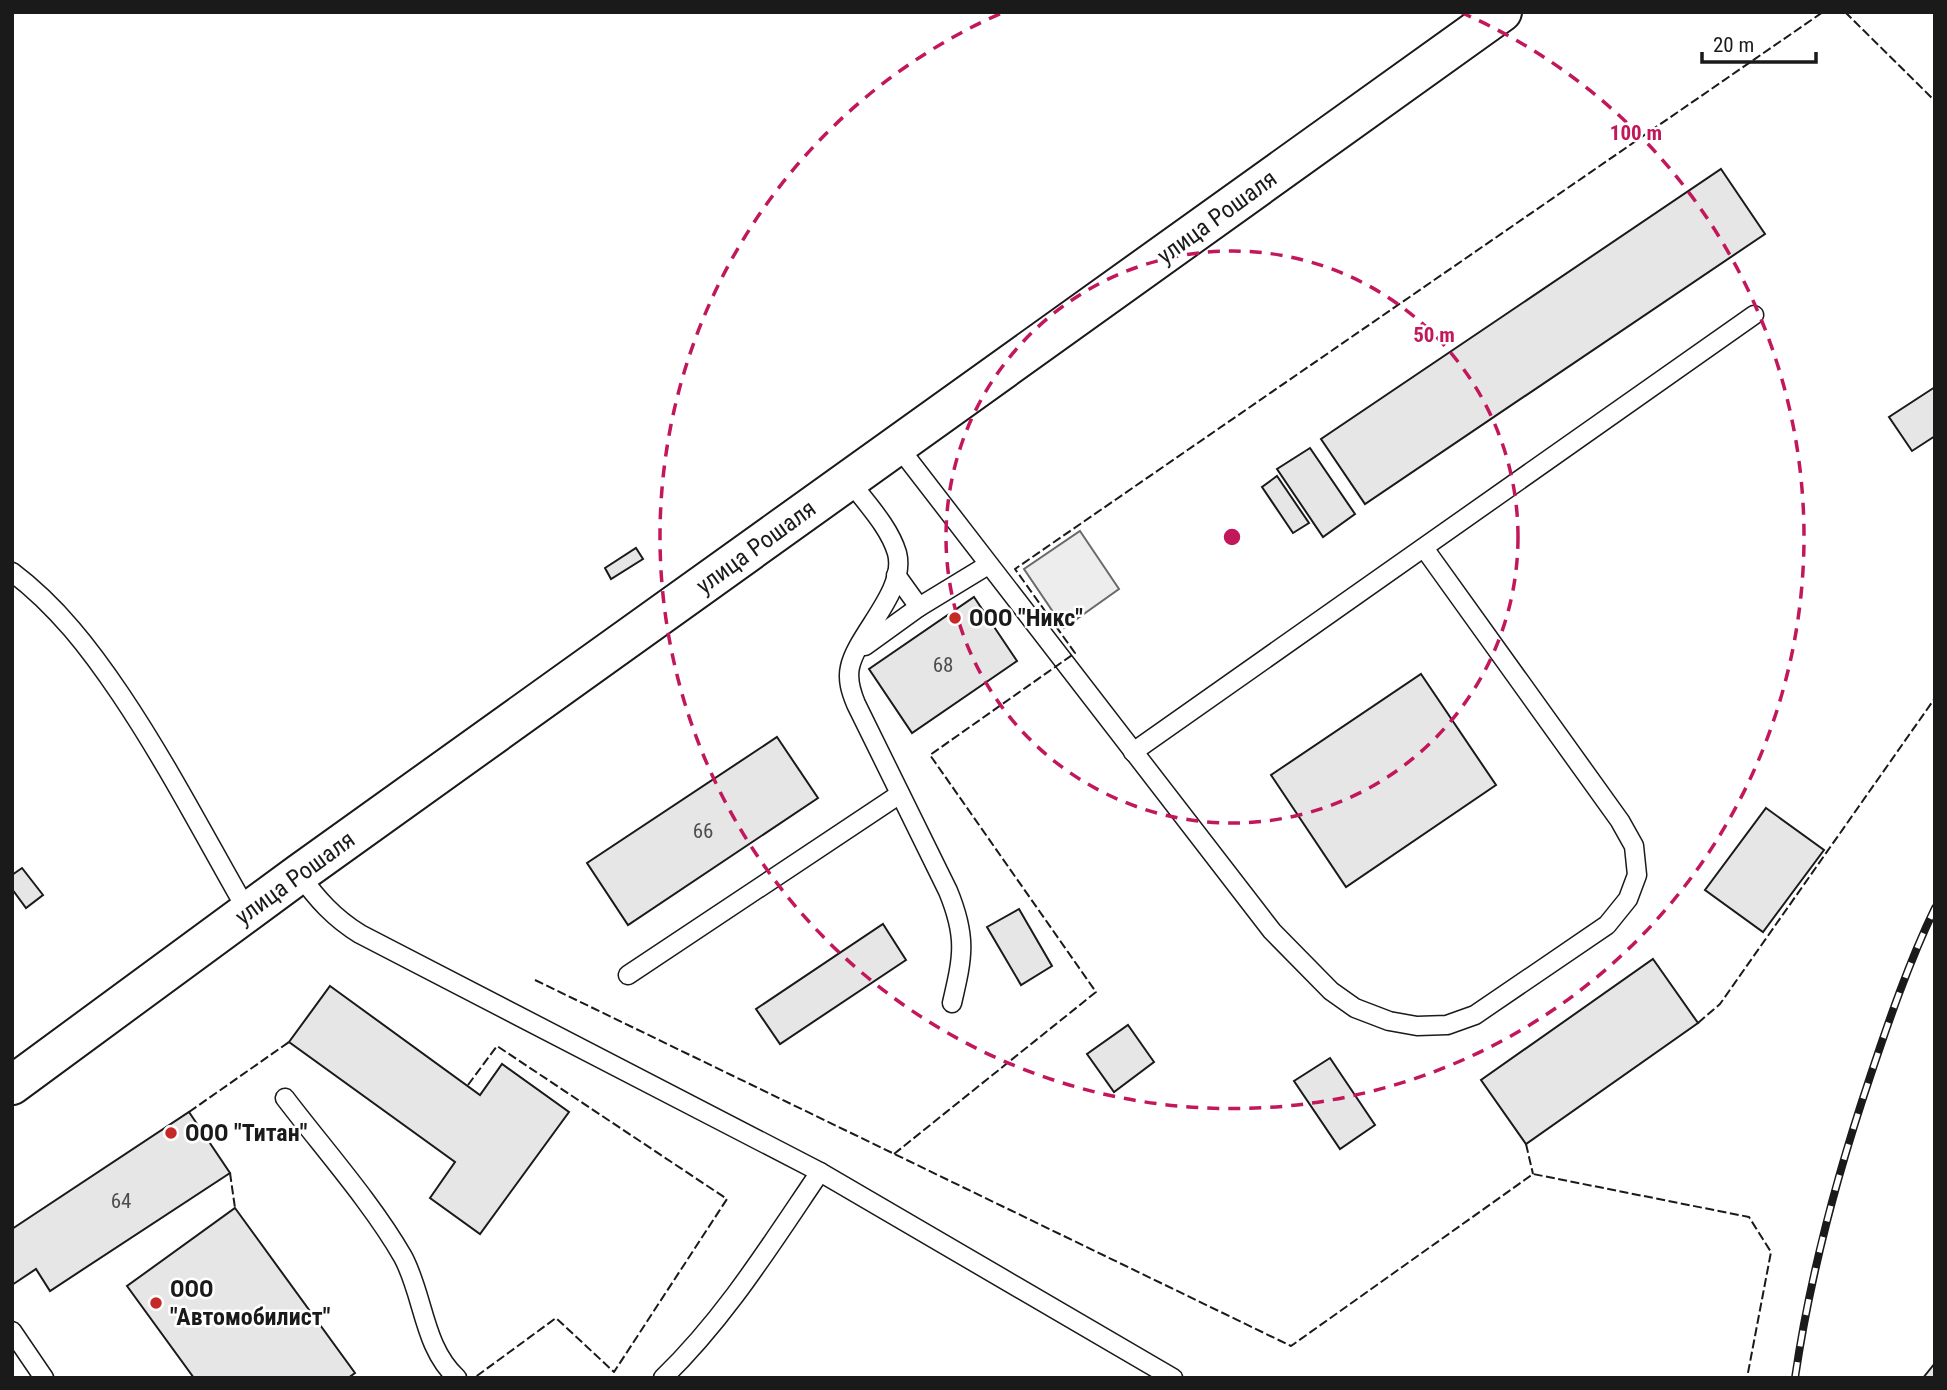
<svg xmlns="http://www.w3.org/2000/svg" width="1947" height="1390" viewBox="0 0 1947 1390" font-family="'Roboto Condensed',sans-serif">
	<rect width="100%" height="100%" fill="#fff"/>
	<!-- built -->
	<path fill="#ededed" stroke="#6a6a6a" stroke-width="2" d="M1080,531l39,58 -55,39 -40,-59z"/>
	<!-- building -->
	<g fill="#e6e6e6" stroke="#1a1a1a" stroke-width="2">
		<path d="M1721,169l44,65 -400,270 -44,-65z"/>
		<path d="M1935,387v49l-23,15 -23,-34z"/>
		<path d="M1310,448l45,66 -32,23 -46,-68z"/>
		<path d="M1277,476l32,47 -16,10 -31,-46z"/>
		<path d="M636,548l7,11 -32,20 -6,-11z"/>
		<path d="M974,597l43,64 -105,72 -43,-64z"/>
		<path d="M1421,674l75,111 -150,102 -75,-112z"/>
		<path d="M777,737l41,61 -190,127 -41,-62z"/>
		<path d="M1766,808l58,42 -61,82 -58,-42z"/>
		<path d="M22,868l21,27 -17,13 -14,-19v-14z"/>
		<path d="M1019,909l33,57 -31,19 -34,-58z"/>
		<path d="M883,924l23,36 -126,84 -24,-35z"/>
		<path d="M1653,959l45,64 -172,121 -45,-64z"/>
		<path d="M330,986l150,109 22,-31 67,48 -89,122 -50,-36 25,-36 -166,-120z"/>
		<path d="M1128,1025l26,37 -40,30 -27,-38z"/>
		<path d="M1330,1058l45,67 -35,24 -46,-68z"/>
		<path d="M189,1112l41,61 -180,118 -14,-22 -24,16v-56z"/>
		<path d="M235,1208l120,165 -7,5h-154l-67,-92z"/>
		<path d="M1935,1363v15h-12z"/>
	</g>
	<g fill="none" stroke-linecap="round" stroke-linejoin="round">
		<defs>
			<g id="service">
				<path d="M897,445l375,486 59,60 24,17 34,13 28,5 30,-1 28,-10 132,-90 21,-26 9,-24 -3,-29 -14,-25 -196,-273"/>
				<path d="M849,480c16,22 40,46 48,73 10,38 -40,81 -47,114 -3,13 1,25 6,37l92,187c19,46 15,65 4,112"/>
				<path d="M12,572c45,34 78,77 109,123 47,70 85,144 127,217"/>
				<path d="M896,575l23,32 69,-42"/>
				<path d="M865,646l54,-39"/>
				<path d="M1133,752l621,-437"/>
				<path d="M299,874c18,25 35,44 61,60l460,238 353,206"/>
				<path d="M628,975l272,-181"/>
				<path d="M285,1098c38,50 87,105 118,159 21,39 20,90 54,121"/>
				<path d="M12,1331l32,47"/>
				<path d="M663,1378c63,-61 108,-134 157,-206"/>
			</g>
			<path id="secondary" d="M12,1085l287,-211 1203,-862"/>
		</defs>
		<!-- service casing -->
		<use href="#service" stroke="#1a1a1a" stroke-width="21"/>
		<!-- secondary casing -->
		<use href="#secondary" stroke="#1a1a1a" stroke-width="42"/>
		<!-- service -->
		<use href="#service" stroke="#fff" stroke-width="18"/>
		<!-- secondary -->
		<use href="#secondary" stroke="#fff" stroke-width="38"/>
		<defs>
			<path id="rail" d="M1795,1378c15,-103 42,-203 75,-301 19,-57 39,-115 65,-169"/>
		</defs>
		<!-- rail casing -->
		<use href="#rail" stroke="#1a1a1a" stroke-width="8"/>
		<!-- rail -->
		<use href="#rail" stroke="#fff" stroke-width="5" stroke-dasharray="16" stroke-linecap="butt"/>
		<!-- fence -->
		<g stroke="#1a1a1a" stroke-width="2" stroke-dasharray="9 3.5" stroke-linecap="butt">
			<path d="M1845,12l90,89"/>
			<path d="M535,980l756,366 242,-172 216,43 22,35 -24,126"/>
			<path d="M1698,1023l22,-19 215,-306"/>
			<path d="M468,1085l29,-39 230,153 -113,173 -58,-54 -82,60"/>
			<path d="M189,1112l100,-70"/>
			<path d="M1526,1144l7,30"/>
			<path d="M894,1154l202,-162 -166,-237 145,-102 -60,-84 808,-557"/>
			<path d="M230,1173l5,35"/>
		</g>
	</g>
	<!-- distance rings -->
	<g fill="none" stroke="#c2185b" stroke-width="3.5" stroke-dasharray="12 9">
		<circle cx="1232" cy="537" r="286"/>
		<path d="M1460 12A572 572 0 1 1 1004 12"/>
	</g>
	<!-- markers -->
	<g fill="#c62828" stroke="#fff" stroke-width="2.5">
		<circle cx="955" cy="618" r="7"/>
		<circle cx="171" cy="1133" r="7"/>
		<circle cx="156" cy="1303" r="7"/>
	</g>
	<g text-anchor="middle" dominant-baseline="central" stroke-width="5" stroke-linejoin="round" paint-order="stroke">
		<!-- number labels -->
		<g font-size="21" fill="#4d4d4d">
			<text x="943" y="665">68</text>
			<text x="703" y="831">66</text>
			<text x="121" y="1201">64</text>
		</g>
		<!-- street labels -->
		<g font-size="24" fill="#1a1a1a" stroke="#fff">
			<text transform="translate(1217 217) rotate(-36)">улица Рошаля</text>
			<text transform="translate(756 547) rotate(-36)">улица Рошаля</text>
			<text transform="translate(295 878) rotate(-36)">улица Рошаля</text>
		</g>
		<!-- poi labels -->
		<g font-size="24" font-weight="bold" fill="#1a1a1a" stroke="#fff" text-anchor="start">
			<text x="969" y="618">ООО "Никс"</text>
			<text x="185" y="1133">ООО "Титан"</text>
			<text x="170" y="1289">ООО<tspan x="170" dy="28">"Автомобилист"</tspan></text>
		</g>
	</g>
	<circle cx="1232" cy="537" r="10" fill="#c2185b" stroke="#fff" stroke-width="3.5"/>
	<g font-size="21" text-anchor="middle" font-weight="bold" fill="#c2185b" stroke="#fff" stroke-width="5" stroke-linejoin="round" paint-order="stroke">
		<text x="1636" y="140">100 m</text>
		<text x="1434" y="342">50 m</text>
	</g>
	<!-- border -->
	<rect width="1947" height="1390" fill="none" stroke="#1a1a1a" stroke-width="28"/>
	<!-- scale -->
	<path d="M1702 52v10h114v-10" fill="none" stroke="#1a1a1a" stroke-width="3.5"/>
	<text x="1713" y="52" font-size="21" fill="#1a1a1a" stroke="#ffffff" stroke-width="5" paint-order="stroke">20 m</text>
</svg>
